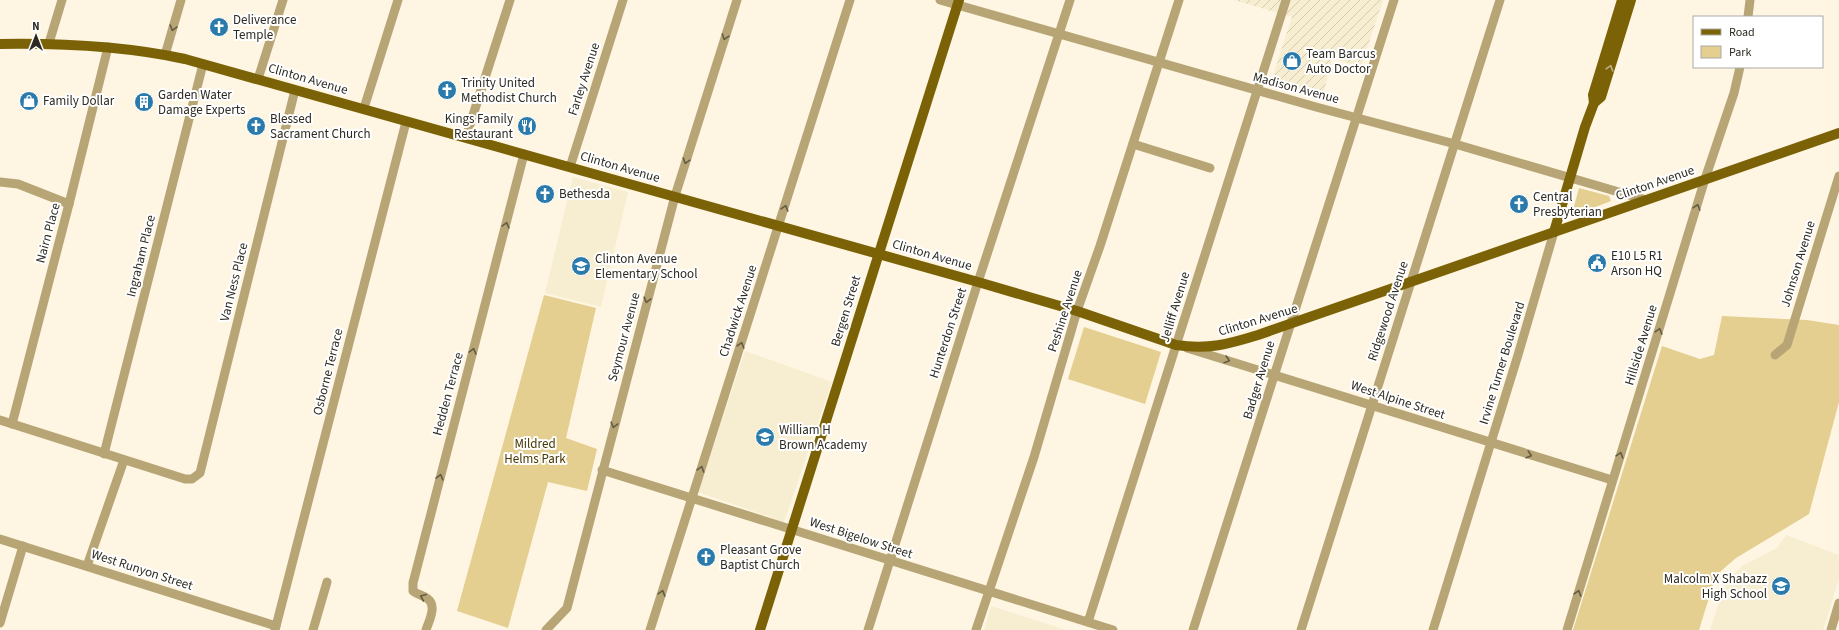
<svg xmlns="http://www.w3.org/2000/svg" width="1839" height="630" viewBox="0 0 1839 630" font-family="'Source Sans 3',sans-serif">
	<defs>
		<pattern id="industrial-furrows" width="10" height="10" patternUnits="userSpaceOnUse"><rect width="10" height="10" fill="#f7edd1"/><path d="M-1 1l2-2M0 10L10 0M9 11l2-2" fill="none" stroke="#d4cbb3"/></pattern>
	</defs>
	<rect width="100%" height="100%" fill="#fef6e2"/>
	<!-- built -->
	<g fill="#f7edd1">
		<path d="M573,177l55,15 -27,115 -56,-14z"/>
		<path d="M745,351l87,31 -48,140 -86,-30z"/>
		<path d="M1786,535l53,20v24l-16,51h-113l12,-37 7,-13 13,-14 35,-18z"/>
		<path d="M991,606l75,24h-82z"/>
	</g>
	<!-- industrial -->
	<path fill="url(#industrial-furrows)" d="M1234,0h149l-22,67 -29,-9 -9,38 -52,-15 21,-64z"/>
	<!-- park -->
	<g fill="#e4ce90">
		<path d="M1579,188l30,8 2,5 -34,13 -4,-1v-3z"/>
		<path d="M544,295l52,13 -30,130 31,11 -10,42 -39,-9 -40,146 -51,-17z"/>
		<path d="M1722,316l85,4 32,5v77l-30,112 -73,44 -15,13 -8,14 -14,45h-126l89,-284 38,13 14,-4z"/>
		<path d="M1084,327l77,25 -16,52 -77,-25z"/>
	</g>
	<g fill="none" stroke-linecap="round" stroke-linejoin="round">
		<!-- minor -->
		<g stroke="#b7a576" stroke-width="9">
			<path d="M940,0l376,107 139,37 191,56"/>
			<path d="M1748,17l2,-17"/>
			<path d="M49,43l13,-43"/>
			<path d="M165,55l16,-55"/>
			<path d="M258,79l25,-79"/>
			<path d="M364,108l34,-108"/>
			<path d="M466,137l44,-137"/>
			<path d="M1133,144l77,24"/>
			<path d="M570,167l53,-167"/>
			<path d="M0,182l18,2 51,20"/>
			<path d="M1187,348l425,132"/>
			<path d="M1775,355l12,-10 52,-169"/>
			<path d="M0,420l185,59h7l8,-6 95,-383"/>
			<path d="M12,424l57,-220 39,-157"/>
			<path d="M104,454l99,-390"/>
			<path d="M602,470l511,160"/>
			<path d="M0,539l276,87"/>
			<path d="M87,566l37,-106"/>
			<path d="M1088,622l198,-622"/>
			<path d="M0,623l23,-77"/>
			<path d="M275,630l131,-508"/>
			<path d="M313,630l14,-48"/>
			<path d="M426,630c3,-9 11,-24 2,-31 -5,-4 -10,-4 -15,-8v-8l111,-429"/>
			<path d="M546,630l21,-22 108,-412 62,-196"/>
			<path d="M650,630l200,-630"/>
			<path d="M868,630l110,-348 92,-282"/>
			<path d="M976,630l58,-173 43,-146 23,-65 79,-246"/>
			<path d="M1193,630l201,-630"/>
			<path d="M1301,630l199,-630"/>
			<path d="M1433,630l85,-275 36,-123"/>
			<path d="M1567,630l138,-451 29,-86 6,-26"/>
			<path d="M1831,630l8,-27"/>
		</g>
		<!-- major -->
		<g stroke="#7c6207" stroke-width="10">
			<path d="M0,44c63,-1 124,2 185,15l793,223 99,29 99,34c32,5 53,-1 82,-10l581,-202"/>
			<path d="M1594,103l-1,-8 29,-95"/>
			<path d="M1554,232l31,-105 9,-24 7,-6 30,-97"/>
			<path d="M760,630l199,-630"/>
		</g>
	</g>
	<!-- one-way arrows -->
	<defs><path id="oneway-chevron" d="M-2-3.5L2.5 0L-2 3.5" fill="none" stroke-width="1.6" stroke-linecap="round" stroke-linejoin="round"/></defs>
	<g stroke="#645b44">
		<use href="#oneway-chevron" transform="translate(173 28) rotate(106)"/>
		<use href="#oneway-chevron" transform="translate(725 37) rotate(108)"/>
		<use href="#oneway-chevron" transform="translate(686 161) rotate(108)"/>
		<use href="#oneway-chevron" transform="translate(1697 207) rotate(-73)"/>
		<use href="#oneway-chevron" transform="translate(785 208) rotate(-73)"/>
		<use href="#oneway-chevron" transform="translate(506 225) rotate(-75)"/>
		<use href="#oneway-chevron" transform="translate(647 300) rotate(105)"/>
		<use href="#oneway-chevron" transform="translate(1659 331) rotate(-73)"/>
		<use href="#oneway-chevron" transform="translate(741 345) rotate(-72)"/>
		<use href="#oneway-chevron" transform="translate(473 351) rotate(-75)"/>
		<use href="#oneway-chevron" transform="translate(1227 360) rotate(17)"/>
		<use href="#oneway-chevron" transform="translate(614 425) rotate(105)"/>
		<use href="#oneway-chevron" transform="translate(1529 455) rotate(17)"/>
		<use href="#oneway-chevron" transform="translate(1620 455) rotate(-73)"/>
		<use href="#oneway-chevron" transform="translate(701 469) rotate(-72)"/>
		<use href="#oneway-chevron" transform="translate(440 477) rotate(-75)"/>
		<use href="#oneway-chevron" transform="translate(662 593) rotate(-73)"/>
		<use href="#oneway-chevron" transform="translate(1578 593) rotate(-73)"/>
		<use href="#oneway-chevron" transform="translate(423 597) rotate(-157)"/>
	</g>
	<use stroke="#beb083" href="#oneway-chevron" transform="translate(1610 68) rotate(-72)"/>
	<!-- icons -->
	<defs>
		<symbol id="church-disc" viewBox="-11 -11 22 22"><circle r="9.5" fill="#2a7bac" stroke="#fff"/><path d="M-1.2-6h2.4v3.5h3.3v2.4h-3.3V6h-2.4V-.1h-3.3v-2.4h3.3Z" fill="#fff"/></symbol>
		<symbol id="shop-disc" viewBox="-11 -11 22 22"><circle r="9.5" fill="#2a7bac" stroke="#fff"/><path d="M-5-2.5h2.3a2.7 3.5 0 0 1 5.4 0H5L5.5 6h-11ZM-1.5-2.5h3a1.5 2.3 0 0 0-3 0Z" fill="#fff"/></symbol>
		<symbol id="building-disc" viewBox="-11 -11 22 22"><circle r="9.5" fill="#2a7bac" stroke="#fff"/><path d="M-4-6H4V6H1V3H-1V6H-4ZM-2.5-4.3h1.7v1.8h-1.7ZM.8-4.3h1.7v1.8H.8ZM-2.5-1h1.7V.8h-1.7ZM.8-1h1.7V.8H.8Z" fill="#fff"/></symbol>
		<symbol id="restaurant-disc" viewBox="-11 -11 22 22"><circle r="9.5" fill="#2a7bac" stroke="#fff"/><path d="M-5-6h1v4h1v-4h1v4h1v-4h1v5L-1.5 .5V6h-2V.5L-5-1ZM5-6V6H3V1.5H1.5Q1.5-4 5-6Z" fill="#fff"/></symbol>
		<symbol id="civic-disc" viewBox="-11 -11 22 22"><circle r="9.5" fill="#2a7bac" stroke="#fff"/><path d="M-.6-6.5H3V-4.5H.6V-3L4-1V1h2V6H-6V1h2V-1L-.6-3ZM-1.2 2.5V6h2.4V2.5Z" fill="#fff"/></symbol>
		<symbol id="school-disc" viewBox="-11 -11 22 22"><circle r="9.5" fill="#2a7bac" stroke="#fff"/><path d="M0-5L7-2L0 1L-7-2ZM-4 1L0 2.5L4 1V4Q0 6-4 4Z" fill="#fff"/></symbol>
	</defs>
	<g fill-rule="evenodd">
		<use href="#church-disc" x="208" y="16" width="22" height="22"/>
		<use href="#shop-disc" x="1281" y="50" width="22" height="22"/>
		<use href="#church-disc" x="436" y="79" width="22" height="22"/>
		<use href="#shop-disc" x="18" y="90" width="22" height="22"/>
		<use href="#building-disc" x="133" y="91" width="22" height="22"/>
		<use href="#church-disc" x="245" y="115" width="22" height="22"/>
		<use href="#restaurant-disc" x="516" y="115" width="22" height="22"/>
		<use href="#church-disc" x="534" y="183" width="22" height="22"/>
		<use href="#church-disc" x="1508" y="193" width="22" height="22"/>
		<use href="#civic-disc" x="1586" y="252" width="22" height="22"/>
		<use href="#school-disc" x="570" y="255" width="22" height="22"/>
		<use href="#school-disc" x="754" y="426" width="22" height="22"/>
		<use href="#church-disc" x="695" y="546" width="22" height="22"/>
		<use href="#school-disc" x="1770" y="575" width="22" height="22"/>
	</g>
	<g text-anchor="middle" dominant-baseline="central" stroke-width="4" stroke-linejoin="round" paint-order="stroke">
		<!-- poi labels -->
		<g font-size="13" fill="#2d2a22" stroke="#fff" text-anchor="start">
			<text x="233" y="20">Deliverance<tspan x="233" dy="15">Temple</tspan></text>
			<text x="1306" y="54">Team Barcus<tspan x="1306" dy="15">Auto Doctor</tspan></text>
			<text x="461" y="83">Trinity United<tspan x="461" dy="15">Methodist Church</tspan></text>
			<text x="158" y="95">Garden Water<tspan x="158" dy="15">Damage Experts</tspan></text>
			<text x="43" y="101">Family Dollar</text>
			<text x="270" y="119">Blessed<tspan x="270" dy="15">Sacrament Church</tspan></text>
			<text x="513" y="119" text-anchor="end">Kings Family<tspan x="513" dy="15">Restaurant</tspan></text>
			<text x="559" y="194">Bethesda</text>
			<text x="1533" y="197">Central<tspan x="1533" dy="15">Presbyterian</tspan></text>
			<text x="1611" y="256">E10 L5 R1<tspan x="1611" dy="15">Arson HQ</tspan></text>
			<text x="595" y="259">Clinton Avenue<tspan x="595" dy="15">Elementary School</tspan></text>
			<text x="779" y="430">William H<tspan x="779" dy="15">Brown Academy</tspan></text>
			<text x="720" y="550">Pleasant Grove<tspan x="720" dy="15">Baptist Church</tspan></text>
			<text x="1767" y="579" text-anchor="end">Malcolm X Shabazz<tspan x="1767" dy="15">High School</tspan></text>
		</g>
		<!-- street labels -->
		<g font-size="13" fill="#2d2a22" stroke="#fff">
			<text transform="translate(308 79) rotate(16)">Clinton Avenue</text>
			<text transform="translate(584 79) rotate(-72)">Farley Avenue</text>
			<text transform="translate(1296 88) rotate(15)">Madison Avenue</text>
			<text transform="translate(620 167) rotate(16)">Clinton Avenue</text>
			<text transform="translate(1655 183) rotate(-19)">Clinton Avenue</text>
			<text transform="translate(48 233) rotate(-75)">Nairn Place</text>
			<text transform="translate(932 255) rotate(16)">Clinton Avenue</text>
			<text transform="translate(141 256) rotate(-76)">Ingraham Place</text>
			<text transform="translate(1798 264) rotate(-73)">Johnson Avenue</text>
			<text transform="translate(234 282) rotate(-76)">Van Ness Place</text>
			<text transform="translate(1175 307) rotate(-73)">Jelliff Avenue</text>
			<text transform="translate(738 311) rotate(-72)">Chadwick Avenue</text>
			<text transform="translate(846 311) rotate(-73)">Bergen Street</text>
			<text transform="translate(1065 311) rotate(-72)">Peshine Avenue</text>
			<text transform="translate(1388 311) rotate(-72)">Ridgewood Avenue</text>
			<text transform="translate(1258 320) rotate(-17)">Clinton Avenue</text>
			<text transform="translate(948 333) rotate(-72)">Hunterdon Street</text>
			<text transform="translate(624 337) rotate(-75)">Seymour Avenue</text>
			<text transform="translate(1641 345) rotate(-73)">Hillside Avenue</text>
			<text transform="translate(1502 363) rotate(-73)">Irvine Turner Boulevard</text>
			<text transform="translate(328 372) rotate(-76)">Osborne Terrace</text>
			<text transform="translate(1259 380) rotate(-73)">Badger Avenue</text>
			<text transform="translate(448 394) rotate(-75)">Hedden Terrace</text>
			<text transform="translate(1398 400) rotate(18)">West Alpine Street</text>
			<text transform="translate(861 538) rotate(18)">West Bigelow Street</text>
			<text transform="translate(142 570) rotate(18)">West Runyon Street</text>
		</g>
		<!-- park labels -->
		<g font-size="13" fill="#473700" stroke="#fff">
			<text x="535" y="444">Mildred<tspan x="535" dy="15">Helms Park</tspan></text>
		</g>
	</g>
	<!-- legend -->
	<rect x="1693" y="16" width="130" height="52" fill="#ffffff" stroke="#abaaa7"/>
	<rect x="1701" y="29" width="20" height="6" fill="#7c6207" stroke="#abaaa7"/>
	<text x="1729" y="36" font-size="12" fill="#2d2a22">Road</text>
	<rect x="1701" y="46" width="20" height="12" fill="#e4ce90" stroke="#abaaa7"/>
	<text x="1729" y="56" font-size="12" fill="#2d2a22">Park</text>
	<!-- north arrow -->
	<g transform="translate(36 36)" stroke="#ffffff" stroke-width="3" paint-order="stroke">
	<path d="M0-3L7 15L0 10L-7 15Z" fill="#2d2a22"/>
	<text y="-6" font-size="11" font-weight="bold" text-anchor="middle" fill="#2d2a22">N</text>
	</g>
</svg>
